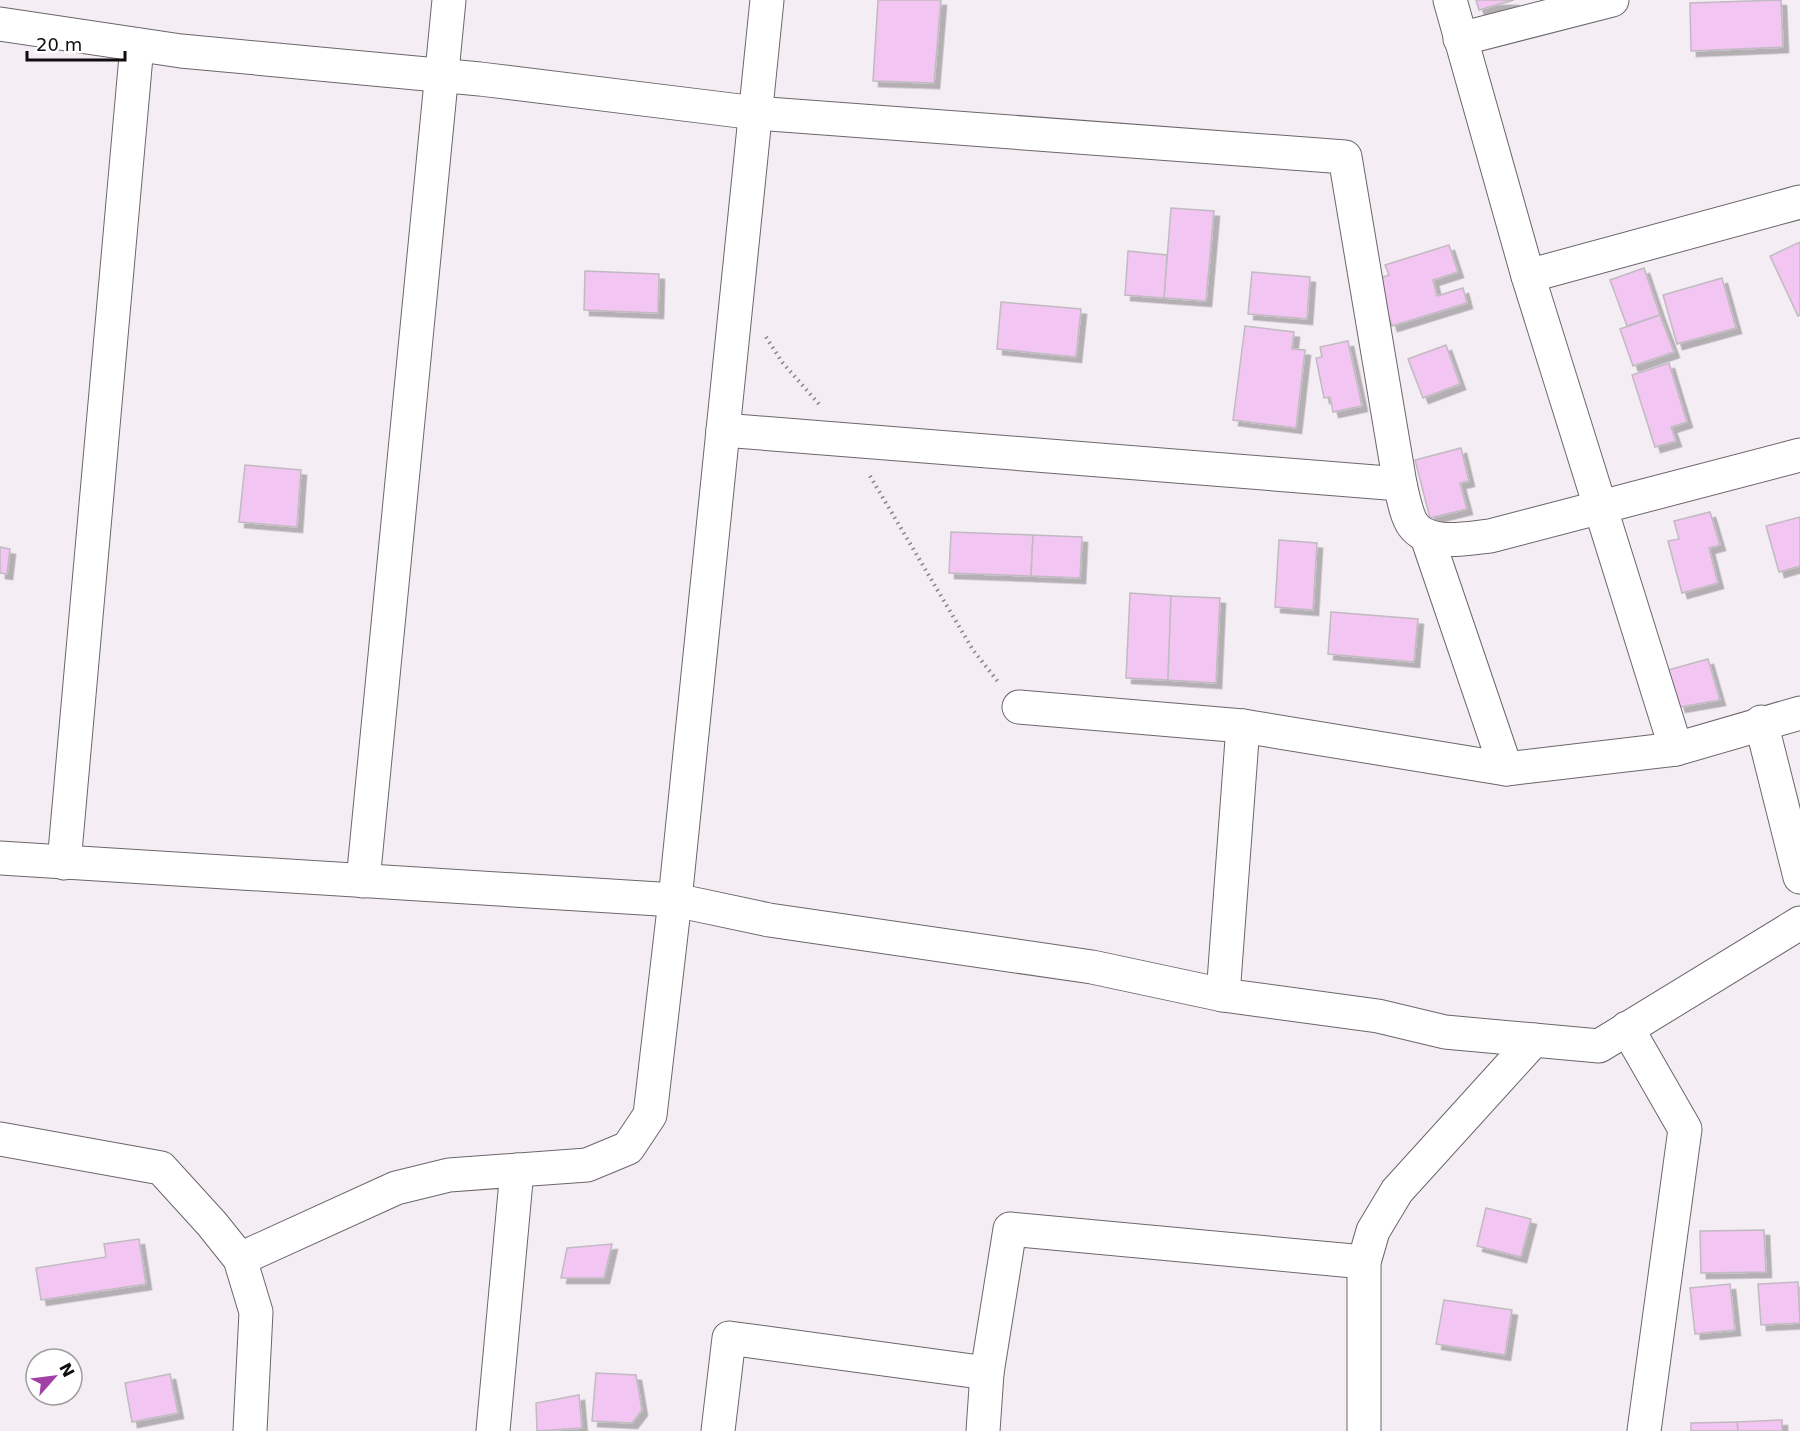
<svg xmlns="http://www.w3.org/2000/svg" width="1800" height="1431" viewBox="0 0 1800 1431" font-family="'DejaVu Sans',sans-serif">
	<defs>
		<filter id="shadow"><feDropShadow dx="5.5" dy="5.5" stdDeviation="0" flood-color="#0004"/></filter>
	</defs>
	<rect width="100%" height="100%" fill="#f4eef4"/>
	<!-- building -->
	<g fill="#f2c5f2" stroke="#c1bbc1" stroke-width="1.5" filter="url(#shadow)">
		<path d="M878,0h63l-7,83 -61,-2z"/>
		<path d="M1476,0h38l-35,10z"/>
		<path d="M1781,0l2,47 -92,4 -1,-48z"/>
		<path d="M1171,208l43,3 -8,90 -42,-3z"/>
		<path d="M1800,242v73l-2,1 -28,-60z"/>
		<path d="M1449,245l9,27 -25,8 4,16 26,-8 4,15 -75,23 -15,-47 12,-4 -4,-10z"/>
		<path d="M1128,251l39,4 -3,43 -39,-3z"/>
		<path d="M1644,268l16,47 -33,11 -17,-46z"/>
		<path d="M585,271l74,3 -1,39 -74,-3z"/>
		<path d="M1252,272l58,5 -3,42 -59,-5z"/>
		<path d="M1722,278l14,50 -59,16 -14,-49z"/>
		<path d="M1001,302l80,7 -5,48 -79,-8z"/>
		<path d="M1660,315l14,37 -41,14 -13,-37z"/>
		<path d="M1245,326l49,6 -2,17 13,1 -9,78 -63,-8z"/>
		<path d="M1348,341l14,65 -29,6 -3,-15 -6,1 -8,-40 6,-1 -2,-10z"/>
		<path d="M1446,345l14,39 -37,14 -15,-39z"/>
		<path d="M1669,363l18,59 -16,5 5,14 -21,6 -23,-72z"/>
		<path d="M1461,448l8,33 -9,2 7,26 -37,9 -15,-58z"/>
		<path d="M245,465l56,5 -4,57 -58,-5z"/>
		<path d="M1710,512l10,33 -11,3 9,35 -36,10 -14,-52 11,-2 -5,-18z"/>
		<path d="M1800,517v49l-21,6 -13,-46z"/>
		<path d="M951,532l82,3 -2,41 -82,-3z"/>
		<path d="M1033,535l49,2 -2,41 -49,-2z"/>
		<path d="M1279,540l38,3 -4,67 -38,-3z"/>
		<path d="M0,547l10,2 -3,25 -7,-1z"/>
		<path d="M1130,593l41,3 -3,84 -42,-2z"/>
		<path d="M1171,596l49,2 -4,85 -48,-3z"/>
		<path d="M1331,612l87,7 -4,43 -86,-8z"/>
		<path d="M1708,659l12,41 -40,7 -12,-37z"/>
		<path d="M1486,1208l45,11 -10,38 -44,-11z"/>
		<path d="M1764,1230l2,42 -65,1 -1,-42z"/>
		<path d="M139,1239l7,45 -105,16 -5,-32 70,-11 -2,-13z"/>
		<path d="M612,1244l-8,34h-43l6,-30z"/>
		<path d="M1798,1282l2,41 -39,2 -3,-41z"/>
		<path d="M1730,1284l5,46 -40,4 -5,-46z"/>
		<path d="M1444,1300l68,10 -7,45 -69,-11z"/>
		<path d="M596,1373l40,2 6,35 -10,13 -40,-2z"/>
		<path d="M170,1374l8,39 -46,9 -7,-39z"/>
		<path d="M579,1395l3,33 -45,3 -1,-28z"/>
		<path d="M1782,1420v11h-44l-1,-9z"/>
		<path d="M1737,1422l1,9h-47v-8z"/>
	</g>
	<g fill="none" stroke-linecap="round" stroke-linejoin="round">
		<defs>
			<g id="minor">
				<path d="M1450,0l78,276 148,473"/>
				<path d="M0,24l181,27 299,28 276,34 589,44 55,327c3,12 6,31 13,41 16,22 54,13 77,11l310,-81"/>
				<path d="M1460,39l152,-39"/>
				<path d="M1528,276l272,-74"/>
				<path d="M723,430l677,54"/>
				<path d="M1427,537l79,232"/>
				<path d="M1019,707l224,19 263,43 170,-20 124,-36"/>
				<path d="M1761,722l39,155"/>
				<path d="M0,858l675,42 94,20 323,47 131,28 155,21 67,16 154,14 201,-123"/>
				<path d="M64,863l73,-818"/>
				<path d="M363,881l86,-881"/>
				<path d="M1223,995l20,-269"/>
				<path d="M1627,1028l58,101 -41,302"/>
				<path d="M0,1139l161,29 51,56 28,35 16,53 -6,119"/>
				<path d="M240,1259l156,-71 53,-13 138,-10 41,-17 22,-33 25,-215 92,-900"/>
				<path d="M493,1431l24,-261"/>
				<path d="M718,1431l11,-93 258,35"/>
				<path d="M983,1431l4,-58 23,-144 354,33"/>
				<path d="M1364,1431v-169l9,-31 24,-40 137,-151"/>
			</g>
		</defs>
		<!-- minor casing -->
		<use href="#minor" stroke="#6c666b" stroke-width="35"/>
		<!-- path -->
		<g stroke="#878387" stroke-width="4" stroke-dasharray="1.5 4.5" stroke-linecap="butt">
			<path d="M766,337l16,25 37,42"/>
			<path d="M870,476l103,174 26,33"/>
		</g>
		<!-- minor -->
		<use href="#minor" stroke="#fff" stroke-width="33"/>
	</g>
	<!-- north arrow -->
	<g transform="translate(54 1377) rotate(62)"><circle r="28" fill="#ffffff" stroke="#9f9e9f" stroke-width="1.5"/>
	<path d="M0-4.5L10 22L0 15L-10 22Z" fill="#a340a6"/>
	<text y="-9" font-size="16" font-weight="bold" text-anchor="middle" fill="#0f0d0f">N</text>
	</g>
	<!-- scale -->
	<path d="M27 51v9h98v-9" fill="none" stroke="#0f0d0f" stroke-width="3"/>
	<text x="36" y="51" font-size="18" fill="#0f0d0f" stroke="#ffffff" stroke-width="4.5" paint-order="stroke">20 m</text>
</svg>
